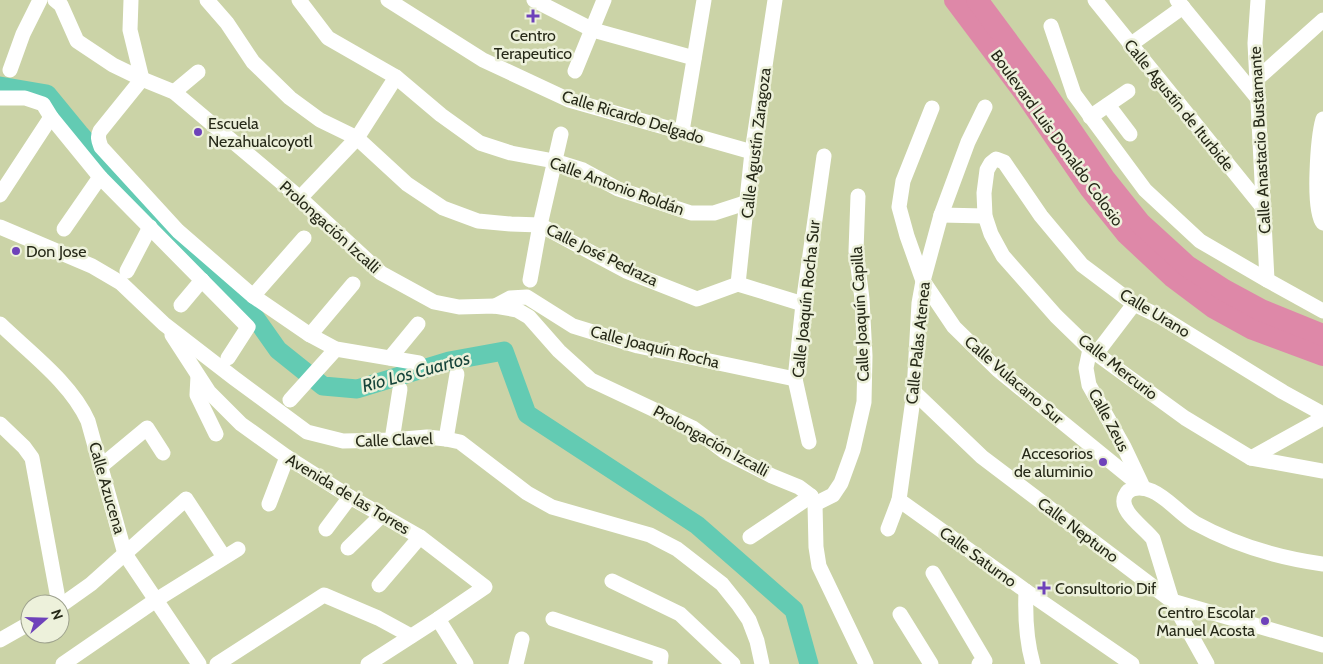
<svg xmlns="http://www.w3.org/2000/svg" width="1323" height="664" viewBox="0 0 1323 664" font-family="Cabin,sans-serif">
	<rect width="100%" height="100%" fill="#cbd3a7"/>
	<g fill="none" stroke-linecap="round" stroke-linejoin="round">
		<!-- river -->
		<path stroke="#63cbb3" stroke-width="19" d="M0,86l47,8 32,39 74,83 87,80 38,54 45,36 34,3 92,-28 55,-10 23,63 170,111 97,85 15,54"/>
		<!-- minor -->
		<g stroke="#fff" stroke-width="15">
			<path d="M55,0l6,5 16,36 36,24 29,14 32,13 126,106 81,75 53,29 25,5 36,-1 22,4 12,7 30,34 32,29 102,48 32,24 47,24 27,11 12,9 4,8 1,43 3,19 47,98"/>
			<path d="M131,0l-1,30 12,49"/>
			<path d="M207,0l20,23 26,39 37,36 30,22 37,18 50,46 36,24 35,13 33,3 29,1 86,46 71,28 41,-15 65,20"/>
			<path d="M299,0l29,38 68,39 45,38 39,28 31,10 43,8 29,9 35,19 73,24h23l34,-11"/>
			<path d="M388,0l95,60 86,40 183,52"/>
			<path d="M534,0l59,30 101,28"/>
			<path d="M1095,0l169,209"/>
			<path d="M1177,0l82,100"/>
			<path d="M1258,0l-3,43 12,237"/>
			<path d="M1051,26l23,68 71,96 55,51 67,39 56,31"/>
			<path d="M1130,45l53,-38"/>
			<path d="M10,70l13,-36 17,-34"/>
			<path d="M575,71l29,-71"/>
			<path d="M142,79l-42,52c-3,6 -1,10 1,16l77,84 75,65 57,39 26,14 83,14"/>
			<path d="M1257,79l66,-59"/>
			<path d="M174,92l24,-20"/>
			<path d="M0,98h25l18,6 8,13 49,60 148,150 -20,31"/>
			<path d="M1108,105l22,29"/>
			<path d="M932,108l-29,73 -4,26 8,29 16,45 31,46 44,43 145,118"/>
			<path d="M1090,117l38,-26"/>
			<path d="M1323,119c-5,17 -11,91 0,104"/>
			<path d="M682,131l22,-131"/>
			<path d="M0,195l51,-78"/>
			<path d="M300,198l57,-60 39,-61"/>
			<path d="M941,215l44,1"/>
			<path d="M0,227l92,39 29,17 43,41 70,54 73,54 36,9 49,-1 35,-3 19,2 14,3 67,51 25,14 98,28 27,14 45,35 16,20 11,16 8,21 5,23"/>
			<path d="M64,229l36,-52"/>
			<path d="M127,271l23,-44"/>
			<path d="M530,280l10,-55 21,-91"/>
			<path d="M738,284l14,-132 23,-152"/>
			<path d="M253,296l51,-58"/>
			<path d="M181,305l21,-25"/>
			<path d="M495,306l15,-8 17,-1 46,29 65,20 157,33"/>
			<path d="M0,324c30,29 71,59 88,97l37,133 74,110"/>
			<path d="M172,335l37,57 32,32 46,33 63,40 70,40 65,50 -47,32 -70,45"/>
			<path d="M310,335l43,-51"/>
			<path d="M1090,349l-4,19 3,17 35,62 18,38"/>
			<path d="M1096,354l38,-50"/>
			<path d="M390,358l28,-34"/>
			<path d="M198,376l-1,19 19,39"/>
			<path d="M914,392l68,65 190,144 151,44"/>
			<path d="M290,400l46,-51"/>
			<path d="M1323,414l-40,-22 -120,-74 -29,-14 -52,-39 -41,-49 -37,-54 -8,-3 -5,4 -4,7 -3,23 1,23 6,18 12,22 53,60 34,33 95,69 66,40 72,13"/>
			<path d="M0,424l24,23 8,11 27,146"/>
			<path d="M446,439l11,-65"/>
			<path d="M392,440l8,-51"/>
			<path d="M809,442l-14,-63 8,-75 21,-148"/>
			<path d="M1251,458l72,-40"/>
			<path d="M100,467l47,-39 16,25"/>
			<path d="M899,500l127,91 106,73"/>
			<path d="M269,504l18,-47"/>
			<path d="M815,504l18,-9 8,-12 12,-33 11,-48 1,-46 -3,-57 -6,-48 2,-55"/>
			<path d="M326,529l24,-32"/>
			<path d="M888,529l11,-29 15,-108 5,-89 4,-22 18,-66 27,-73 17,-35"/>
			<path d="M750,537l61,-41"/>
			<path d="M348,548l34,-33"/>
			<path d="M933,573l52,88 -6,3"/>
			<path d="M612,581l68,33 53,50"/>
			<path d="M379,585l41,-48"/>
			<path d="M1026,591c-1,25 0,49 7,73"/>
			<path d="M60,606l31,-22 95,-85 38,58"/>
			<path d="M900,614l31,50"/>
			<path d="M438,619l28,45"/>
			<path d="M553,619l108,37 -1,8"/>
			<path d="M0,640l30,-17"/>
			<path d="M63,664l93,-64 82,-51"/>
			<path d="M217,664l107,-69 54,23 33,18"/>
			<path d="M516,664l6,-25"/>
			<path d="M1207,664l-35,-63 -19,-62c-8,-11 -35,-28 -28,-43 4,-10 18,-9 27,-5 16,7 28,23 43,32 40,22 84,35 128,41"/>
		</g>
		<!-- highway -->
		<g stroke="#de88a8" stroke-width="22">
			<path d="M955,0l72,96 63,92 37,46 46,43 40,30 40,22 70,26"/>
			<path d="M977,0l63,85 64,93 36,45 47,43 37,24 37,20 62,25"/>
		</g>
	</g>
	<!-- markers -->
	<g fill="#6e42ba" stroke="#edf1db" stroke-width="2">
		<path d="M530.5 8.5h5v5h5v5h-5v5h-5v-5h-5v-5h5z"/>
		<circle cx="198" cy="132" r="5"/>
		<circle cx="16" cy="251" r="5"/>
		<circle cx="1103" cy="462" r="5"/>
		<path d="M1041.5 580.5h5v5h5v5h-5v5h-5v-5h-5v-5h5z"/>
		<circle cx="1265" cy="621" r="5"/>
	</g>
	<g text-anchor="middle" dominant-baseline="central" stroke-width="5" stroke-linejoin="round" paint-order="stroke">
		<!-- poi labels -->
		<g font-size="16" fill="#262918" stroke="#edf1db" text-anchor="start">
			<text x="533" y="35" text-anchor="middle">Centro<tspan x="533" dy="18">Terapeutico</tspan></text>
			<text x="208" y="123">Escuela<tspan x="208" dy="18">Nezahualcoyotl</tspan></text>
			<text x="26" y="251">Don Jose</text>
			<text x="1093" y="453" text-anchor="end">Accesorios<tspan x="1093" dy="18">de aluminio</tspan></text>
			<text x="1055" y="588">Consultorio Dif</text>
			<text x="1255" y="612" text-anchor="end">Centro Escolar<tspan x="1255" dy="18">Manuel Acosta</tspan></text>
		</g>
		<!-- street labels -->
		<g font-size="16" fill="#262918" stroke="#edf1db">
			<text transform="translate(1179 105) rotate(51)">Calle Agustín de Iturbide</text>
			<text transform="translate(633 117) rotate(17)">Calle Ricardo Delgado</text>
			<text transform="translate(1057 138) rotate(54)">Boulevard Luis Donaldo Colosio</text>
			<text transform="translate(1260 140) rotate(-93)">Calle Anastacio Bustamante</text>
			<text transform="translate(756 143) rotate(-83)">Calle Agustín Zaragoza</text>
			<text transform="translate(617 186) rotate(20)">Calle Antonio Roldán</text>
			<text transform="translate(330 227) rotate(42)">Prolongación Izcalli</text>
			<text transform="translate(602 255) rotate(26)">Calle José Pedraza</text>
			<text transform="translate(806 299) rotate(-84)">Calle Joaquín Rocha Sur</text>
			<text transform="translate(1155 313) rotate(31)">Calle Urano</text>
			<text transform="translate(860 314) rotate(-93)">Calle Joaquín Capilla</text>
			<text transform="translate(918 343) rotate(-84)">Calle Palas Atenea</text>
			<text transform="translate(655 347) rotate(14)">Calle Joaquín Rocha</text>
			<text transform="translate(1118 367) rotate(38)">Calle Mercurio</text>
			<text transform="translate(1014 380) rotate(41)">Calle Vulacano Sur</text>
			<text transform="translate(1109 420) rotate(62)">Calle Zeus</text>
			<text transform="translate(394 440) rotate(-2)">Calle Clavel</text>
			<text transform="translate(711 441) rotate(29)">Prolongación Izcalli</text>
			<text transform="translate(107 488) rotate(74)">Calle Azucena</text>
			<text transform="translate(348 494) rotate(31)">Avenida de las Torres</text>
			<text transform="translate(1078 530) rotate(37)">Calle Neptuno</text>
			<text transform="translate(978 557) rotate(36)">Calle Saturno</text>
		</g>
		<!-- water labels -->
		<g font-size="18" font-style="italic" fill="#16443a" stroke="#edf1db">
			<text transform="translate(416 372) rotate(-15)">Río Los Cuartos</text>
		</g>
	</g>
	<!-- north arrow -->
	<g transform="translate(45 619) rotate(70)"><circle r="24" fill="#edf1db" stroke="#9da18d"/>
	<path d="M0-4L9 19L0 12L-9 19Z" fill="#6e42ba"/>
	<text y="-8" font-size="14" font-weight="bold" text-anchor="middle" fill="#262918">N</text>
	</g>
</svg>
